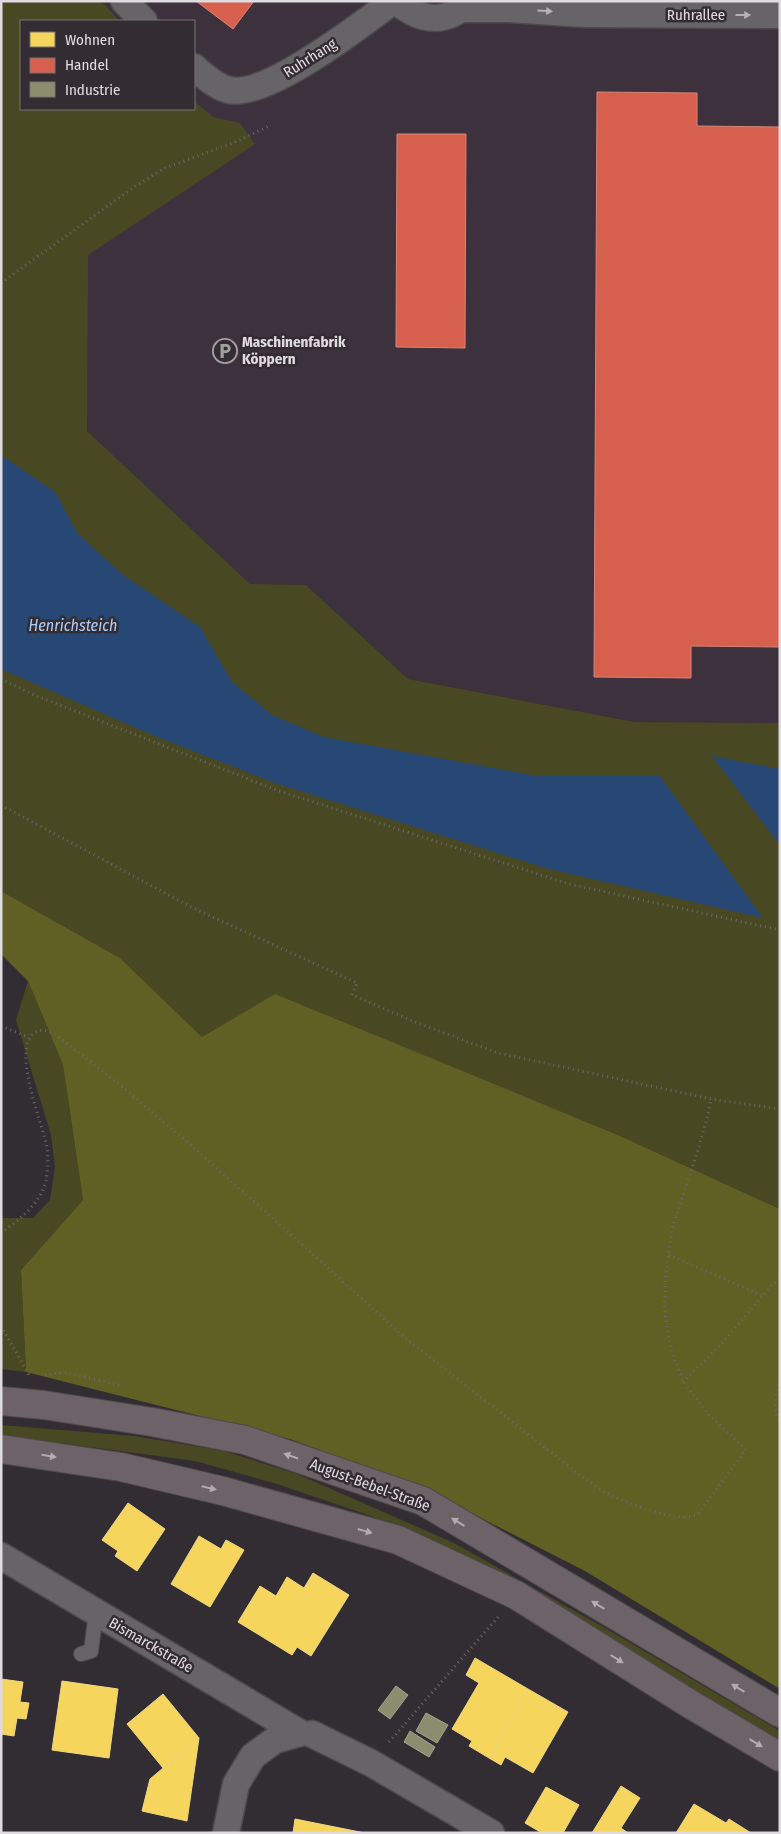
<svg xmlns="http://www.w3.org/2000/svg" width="781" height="1834" viewBox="0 0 781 1834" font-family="'Fira Sans Condensed',sans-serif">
	<rect width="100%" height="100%" fill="#322d32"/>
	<!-- built -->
	<path fill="#3c313c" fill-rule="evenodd" d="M1,1h779v722l-145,-1 -227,-43 -102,-94 -56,-1 -164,-153 1,-5 -86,-45zM21,21h173v88h-173z"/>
	<!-- green -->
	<g fill="#484823">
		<path d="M1,1h100l19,20h-99v88h173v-8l19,16 27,6 15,21 -167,111 -1,176 163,153 56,1 102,94 227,43 145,1v486l-162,-74 -343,-140 -73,42 -82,-79 -119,-67z"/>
		<path d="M28,981l35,84 20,135 -62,70 5,102 -25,-3v-151h32l17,-18 5,-33 -4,-32 -35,-115z"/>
		<path d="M1,1425l133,11 90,15 73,23 157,69 151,85 175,103v10l-373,-209 -39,-17 -91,-31 -82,-23 -194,-26z"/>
	</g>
	<!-- forest -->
	<path fill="#606024" d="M1,891l119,67 82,79 73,-43 343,141 162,74v480l-195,-118 -159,-81 -136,-51 -264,-67 -5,-102 62,-70 -20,-135 -35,-84 -27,-27z"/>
	<!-- water -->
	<g fill="#274874">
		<path d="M1,455l54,37 23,42 44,40 78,53 32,55 40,33 52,22 208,38h127l104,143 -214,-49 -274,-86 -120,-47 -154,-67z"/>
		<path d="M712,756l68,13v76z"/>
	</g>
	<!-- homes -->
	<g fill="#f6d55c" stroke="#efd784">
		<path d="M128,1503l37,26 -28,42 -22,-15 3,-5 -16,-11z"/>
		<path d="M199,1536l22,13 5,-9 18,10 -34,57 -39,-23z"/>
		<path d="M313,1573l36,22 -38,61 -14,-9 -5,8 -54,-33 22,-36 16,10 11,-19 17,11z"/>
		<path d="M475,1658l53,31 -39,69 -20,-12 3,-5 -20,-12 27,-46 -13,-8z"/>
		<path d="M1,1679l22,3 -3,20 9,1 -3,16 -9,-1 -3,18 -13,-2z"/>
		<path d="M62,1681l56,8 -9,69 -57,-8z"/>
		<path d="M528,1689l40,23 -35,61 -28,-16 -4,8 -12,-7z"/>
		<path d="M163,1694l36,44 -36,30 -36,-44z"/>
		<path d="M199,1738l-12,83 -45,-10 8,-32z"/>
		<path d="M621,1786l19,12 -19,30 7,5h-36z"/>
		<path d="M546,1787l33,18 -16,28h-21l-17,-10z"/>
		<path d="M694,1804l32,19 3,-4 22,14h-75z"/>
		<path d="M295,1819l70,14h-72z"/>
	</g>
	<!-- shops -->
	<g fill="#d6604d" stroke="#d98579">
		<path d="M196,1h58l-21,28z"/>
		<path d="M597,92l100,1v33l83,1v520l-89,-1v32l-97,-1z"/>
		<path d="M397,134h69l-1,214 -69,-1z"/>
	</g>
	<!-- industry -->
	<g fill="#8c8c6e" stroke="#a5a490">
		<path d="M396,1686l12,9 -18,24 -12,-9z"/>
		<path d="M426,1713l22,12 -11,18 -21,-12z"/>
		<path d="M410,1731l25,16 -6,10 -25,-15z"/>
	</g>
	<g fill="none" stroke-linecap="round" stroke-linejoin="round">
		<defs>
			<path id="lane" d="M81,1654l10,-3 5,-38"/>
			<g id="street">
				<path d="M124,1l20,20"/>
				<path d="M396,1c25,21 50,24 74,0"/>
				<path d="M462,9h45l78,5 195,1"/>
				<path d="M194,67c10,9 22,20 35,23 37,9 133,-66 164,-89"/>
				<path d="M1,1556l299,177"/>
				<path d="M312,1734l59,29 120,70"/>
				<path d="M226,1833l10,-49 17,-28 22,-16 25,-7"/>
			</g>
			<g id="primary">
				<path d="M1,1401l43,4 108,17 93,18 178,61 357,212"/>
				<path d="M1,1449l120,18 102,24 175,49 118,55 174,109 90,53"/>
			</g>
		</defs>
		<!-- lane casing -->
		<use href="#lane" stroke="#4d494d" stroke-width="16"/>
		<!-- street casing -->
		<use href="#street" stroke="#4d494d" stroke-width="29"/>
		<!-- primary casing -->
		<use href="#primary" stroke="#4d494d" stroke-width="30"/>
		<!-- path -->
		<g stroke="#6b686b" stroke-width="3" stroke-dasharray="1 4" stroke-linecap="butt">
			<path d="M1,283l133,-96 31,-19 68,-25 36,-17"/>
			<path d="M1,679l31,15 244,96 293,94 211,46"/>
			<path d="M1,805l190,102 166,76 -5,12 63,27 83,31 213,46 69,10"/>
			<path d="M1,1026l27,11"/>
			<path d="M1,1233c18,-13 39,-29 45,-52 2,-12 3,-26 0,-38 -5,-22 -34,-95 -12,-110 7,-5 14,-2 21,1l64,50 66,56 111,99 107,97 178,140c9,6 18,14 29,19 18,8 71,30 88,19l48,-64 -36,-34 -27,-34 -12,-34 -6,-34v-33l7,-52 25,-76 11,-38 3,-16"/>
			<path d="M669,1255l94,41"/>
			<path d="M1,1326l28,49"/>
			<path d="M45,1375l21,-3 56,14"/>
			<path d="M780,1380c-4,13 -8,29 0,42"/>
			<path d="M683,1382l40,-40 49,-57 8,-6"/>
			<path d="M389,1742l109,-125"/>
		</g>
		<!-- lane -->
		<use href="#lane" stroke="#676467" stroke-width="14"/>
		<!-- street -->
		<use href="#street" stroke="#676467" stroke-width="26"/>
		<!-- primary -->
		<use href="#primary" stroke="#6c6267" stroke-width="28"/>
	</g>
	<!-- one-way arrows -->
	<defs><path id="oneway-solid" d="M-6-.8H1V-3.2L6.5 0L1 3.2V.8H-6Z" transform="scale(1.25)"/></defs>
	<g fill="#b6b1b6">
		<use href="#oneway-solid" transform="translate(545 11) rotate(4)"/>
		<use href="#oneway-solid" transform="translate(743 15)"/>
	</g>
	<g fill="#b2abb0">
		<use href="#oneway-solid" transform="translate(49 1456) rotate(9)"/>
		<use href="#oneway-solid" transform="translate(291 1456) rotate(-161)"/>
		<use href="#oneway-solid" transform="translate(209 1488) rotate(13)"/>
		<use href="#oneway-solid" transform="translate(458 1522) rotate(-149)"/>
		<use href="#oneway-solid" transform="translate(365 1531) rotate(16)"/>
		<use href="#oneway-solid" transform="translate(598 1605) rotate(-149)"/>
		<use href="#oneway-solid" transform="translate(617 1659) rotate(32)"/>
		<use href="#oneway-solid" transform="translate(738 1688) rotate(-149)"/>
		<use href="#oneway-solid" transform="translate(756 1743) rotate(31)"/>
	</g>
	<!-- icons -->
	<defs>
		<symbol id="parking-ring" viewBox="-11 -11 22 22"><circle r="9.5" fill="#332c33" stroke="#a39ea3" stroke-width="1.5"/><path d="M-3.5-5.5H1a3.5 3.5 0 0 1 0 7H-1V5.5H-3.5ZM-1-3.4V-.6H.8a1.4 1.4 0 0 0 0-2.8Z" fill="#a39ea3"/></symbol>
	</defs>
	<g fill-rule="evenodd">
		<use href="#parking-ring" x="211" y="337" width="28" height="28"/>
	</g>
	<g text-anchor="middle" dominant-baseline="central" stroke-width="5" stroke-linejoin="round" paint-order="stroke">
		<!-- street labels -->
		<g font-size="15" fill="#e0dbe0" stroke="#332c33">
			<text x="696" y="15">Ruhrallee</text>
			<text transform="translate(310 58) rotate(-32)">Ruhrhang</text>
			<text transform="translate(370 1485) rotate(20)">August-Bebel-Straße</text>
			<text transform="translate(151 1645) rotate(30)">Bismarckstraße</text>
		</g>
		<!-- poi labels -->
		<g font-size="15" font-weight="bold" fill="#e0dbe0" stroke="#332c33" text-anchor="start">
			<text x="242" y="342">Maschinenfabrik<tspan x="242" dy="17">Köppern</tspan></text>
		</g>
		<!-- water labels -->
		<g font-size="16" font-style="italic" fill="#accefb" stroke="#332c33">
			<text x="73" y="625">Henrichsteich</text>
		</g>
	</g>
	<!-- border -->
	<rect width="781" height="1834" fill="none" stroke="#e0dbe0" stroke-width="5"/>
	<!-- legend -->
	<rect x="20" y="20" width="175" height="90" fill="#332c33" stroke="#787278"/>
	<rect x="30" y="32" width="25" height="15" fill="#f6d55c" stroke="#787278"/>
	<text x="65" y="45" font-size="15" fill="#e0dbe0">Wohnen</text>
	<rect x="30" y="58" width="25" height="15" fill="#d6604d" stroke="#787278"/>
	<text x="65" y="70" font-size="15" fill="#e0dbe0">Handel</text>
	<rect x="30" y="82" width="25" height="15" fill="#8c8c6e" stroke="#787278"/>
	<text x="65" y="95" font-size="15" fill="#e0dbe0">Industrie</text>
</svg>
